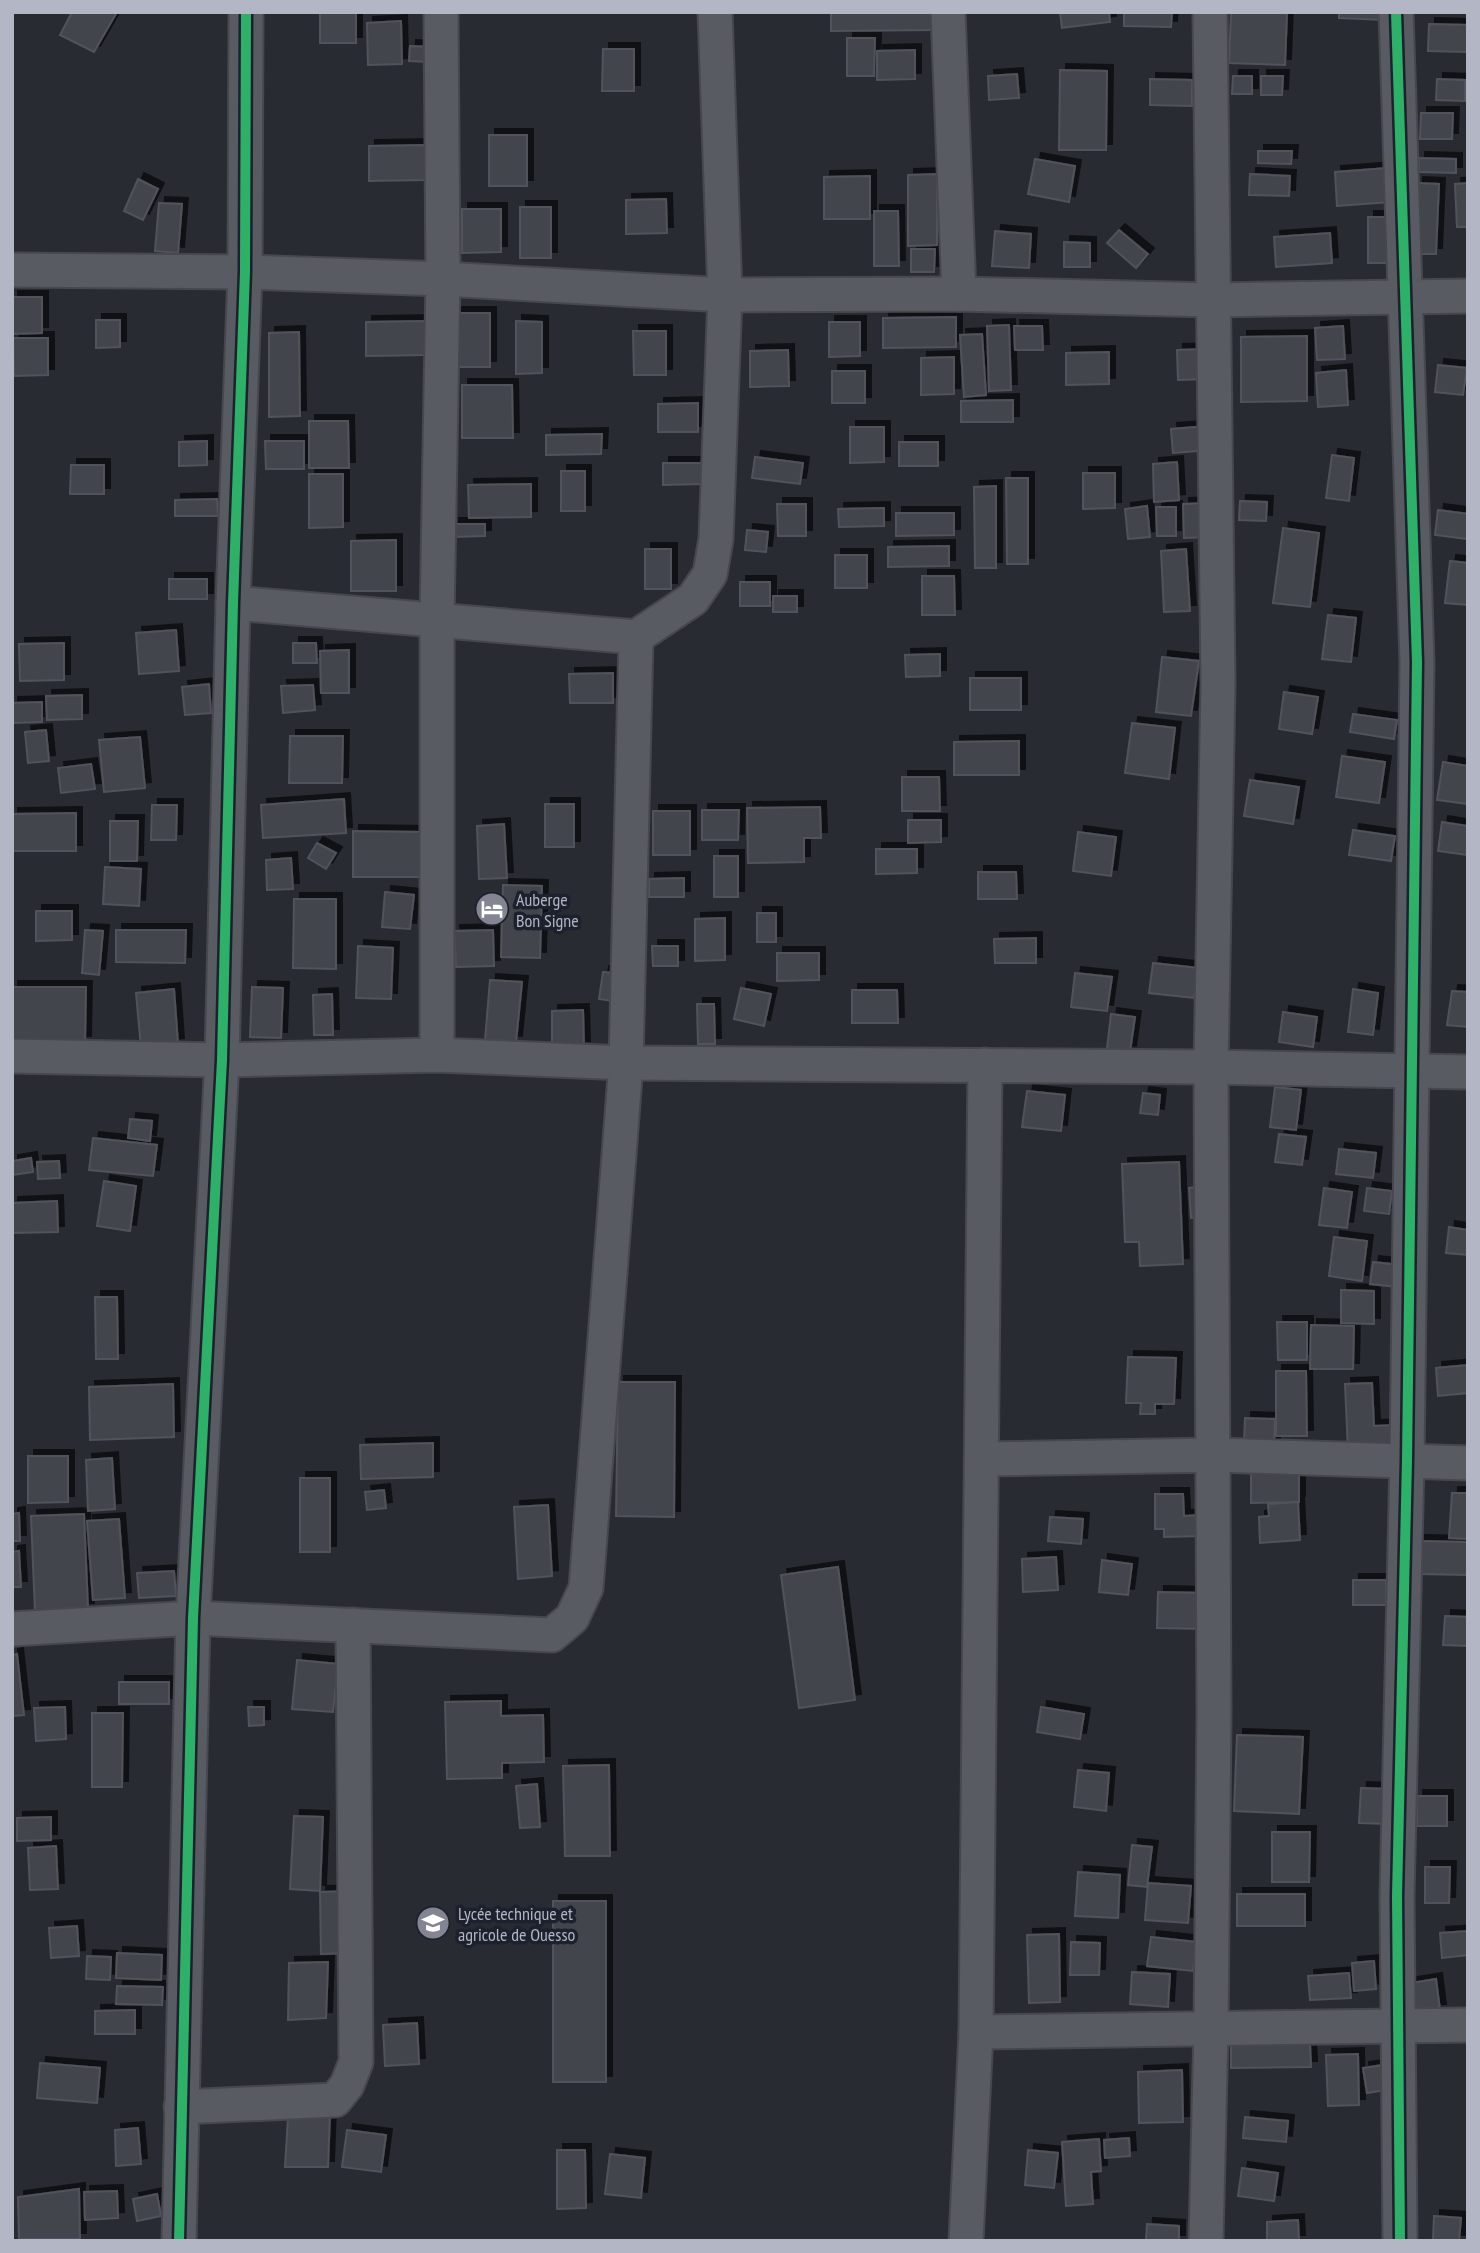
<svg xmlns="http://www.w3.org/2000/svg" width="1480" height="2253" viewBox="0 0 1480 2253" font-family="'PT Sans Narrow',sans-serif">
	<defs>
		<filter id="shadow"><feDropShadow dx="6" dy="-6" stdDeviation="0" flood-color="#0009"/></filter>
	</defs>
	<rect width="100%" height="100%" fill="#292b33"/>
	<!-- building -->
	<g fill="#43454c" stroke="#51535b" stroke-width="2" filter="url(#shadow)">
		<path d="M72,12h45l-23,40 -34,-17z"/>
		<rect x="320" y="12" width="36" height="31"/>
		<path d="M831,12h103v18l-103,1z"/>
		<path d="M1060,12h49l1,10 -48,6z"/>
		<path d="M1124,12h48l-1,15 -47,-1z"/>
		<path d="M1231,12h56l-2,53 -56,-2z"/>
		<path d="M1339,12h45v8l-45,-2z"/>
		<path d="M401,21l1,43 -34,1 -1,-42z"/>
		<path d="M1429,24l39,1v27l-40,-1z"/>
		<path d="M847,38h28l-1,38h-27z"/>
		<path d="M410,46l23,1 -1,15 -23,-1z"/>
		<path d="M603,49h31v42h-32z"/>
		<path d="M915,50v29l-38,1v-29z"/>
		<path d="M1060,70l47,1 -1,79h-47z"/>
		<path d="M1017,74l2,24 -30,2 -1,-24z"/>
		<path d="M1233,76h19v18h-20z"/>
		<path d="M1261,76h22l-1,19h-21z"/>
		<path d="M1150,79l42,1v26l-42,-1z"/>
		<path d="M1437,79l28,1v21l-29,-1z"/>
		<path d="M1421,113h32l-1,26h-32z"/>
		<rect x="489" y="135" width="38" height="51"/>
		<path d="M425,145v35l-56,1v-35z"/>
		<path d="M1258,151h34l-1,13 -33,-1z"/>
		<path d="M1419,158l37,1v14l-37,-1z"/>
		<path d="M1035,159l40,7 -6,36 -41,-8z"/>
		<path d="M1387,168l3,34 -53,4 -2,-34z"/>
		<path d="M937,174v71l-29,1v-71z"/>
		<path d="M1250,174l40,2 -1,20 -40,-1z"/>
		<path d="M870,176v43h-46v-42z"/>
		<path d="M138,179l20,10 -15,31 -19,-9z"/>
		<path d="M1417,183l22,1 -3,70h-22z"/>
		<path d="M1468,183v44h-11l-2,-43z"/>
		<path d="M666,199l1,34 -41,1v-34z"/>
		<path d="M159,203l23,1 -4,49 -23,-2z"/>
		<rect x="520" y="207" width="31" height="51"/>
		<path d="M462,209h39v43l-39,1z"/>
		<path d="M874,211h24l1,55h-25z"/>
		<rect x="1368" y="217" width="25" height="46"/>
		<path d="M1119,230l29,24 -12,14 -29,-25z"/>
		<path d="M995,231l36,3 -2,34 -37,-2z"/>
		<path d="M1330,233l2,30 -56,4 -2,-30z"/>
		<path d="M1064,242l26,1v24h-26z"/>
		<path d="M911,249h24l-1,23h-23z"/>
		<path d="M12,297h30v36l-30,1z"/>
		<rect x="448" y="313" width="42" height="54"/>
		<path d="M956,317v30l-73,1v-30z"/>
		<path d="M96,320h24v27l-24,1z"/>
		<path d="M425,321v34l-59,1v-34z"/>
		<path d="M516,321l26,1v51l-26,1z"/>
		<path d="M829,322h31v34l-31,1z"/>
		<path d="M1009,325l2,65 -22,1 -2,-65z"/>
		<path d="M1014,326h28l1,24h-28z"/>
		<path d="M1343,326l2,33 -28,1 -2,-32z"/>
		<path d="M633,331h33v44h-32z"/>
		<path d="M299,332l1,84 -31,1v-84z"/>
		<path d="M982,334l4,61 -22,2 -4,-62z"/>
		<path d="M1307,336v65l-66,1v-65z"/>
		<path d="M13,338h35v37l-34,1z"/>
		<path d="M1207,349l2,30 -31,1 -1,-30z"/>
		<path d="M788,350l1,36 -39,1v-36z"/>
		<path d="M1109,352v32l-43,1v-32z"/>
		<path d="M954,357v37l-33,1v-37z"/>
		<path d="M1438,365l29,3 -4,27 -28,-3z"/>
		<path d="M1346,370l2,35 -30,2 -2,-34z"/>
		<rect x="832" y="371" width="33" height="32"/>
		<path d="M462,385h50l1,53h-51z"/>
		<path d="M1013,400v22h-52v-21z"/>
		<path d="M698,403v29h-40v-28z"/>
		<path d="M309,421h39l1,47h-40z"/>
		<path d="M1208,426l2,24 -37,3 -2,-24z"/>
		<path d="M850,427h34v35l-34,1z"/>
		<path d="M602,434l-1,20 -55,1v-20z"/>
		<path d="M207,441v24l-28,1v-24z"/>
		<path d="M265,441h39v28h-38z"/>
		<rect x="899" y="442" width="39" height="24"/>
		<path d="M1332,455l22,3 -5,43 -23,-3z"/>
		<path d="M755,457l48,6 -3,21 -48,-6z"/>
		<path d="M1177,462l2,38 -25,2 -1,-38z"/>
		<path d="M663,463h40v21l-40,1z"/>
		<path d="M71,465h33v29h-34z"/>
		<rect x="561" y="471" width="24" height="40"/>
		<path d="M1083,473h32v35l-32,1z"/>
		<path d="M309,474h34v53l-34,1z"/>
		<path d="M1006,478h22v86h-21z"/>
		<path d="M531,484v33l-62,1 -1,-33z"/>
		<path d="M996,486v82h-21l-1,-81z"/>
		<path d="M217,499l1,17h-43v-16z"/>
		<path d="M1240,501l27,1 -1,19 -27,-1z"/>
		<path d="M1211,503v34l-27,1 -1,-34z"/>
		<path d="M777,504h29v32h-28z"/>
		<path d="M1147,506l3,31 -22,2 -3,-30z"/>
		<path d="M1156,507h20v29h-19z"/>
		<path d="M884,508v18l-45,1 -1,-18z"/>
		<path d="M1438,510l30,4v25l-33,-4z"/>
		<path d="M896,513h58v22l-58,1z"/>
		<path d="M453,524h32v12l-32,1z"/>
		<path d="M1283,528l36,5 -9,74 -37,-4z"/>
		<path d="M747,530l21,2 -2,20 -21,-2z"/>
		<path d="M396,540v51h-45v-50z"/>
		<path d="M949,546v20l-61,1v-20z"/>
		<rect x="645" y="549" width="26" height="40"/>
		<path d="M1186,549l4,62 -26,1 -3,-61z"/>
		<rect x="835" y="555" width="32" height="33"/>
		<path d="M1450,561l18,2v42l-23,-2z"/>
		<path d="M922,576h32l1,39h-33z"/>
		<rect x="169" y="579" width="38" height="20"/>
		<rect x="740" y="582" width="30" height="24"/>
		<rect x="773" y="596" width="24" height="16"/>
		<path d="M1328,615l28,3 -5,44 -29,-3z"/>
		<path d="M176,630l3,41 -40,3 -3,-41z"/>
		<path d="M64,643v37l-44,1 -1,-37z"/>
		<path d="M293,643h23l1,20h-24z"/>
		<path d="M349,650v43h-28l-1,-42z"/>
		<path d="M940,654v22l-34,1 -1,-22z"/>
		<path d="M1162,657l37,4 -8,55 -35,-4z"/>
		<path d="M613,673v30h-43l-1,-29z"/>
		<rect x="970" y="678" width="51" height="32"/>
		<path d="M209,684l2,29 -26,2 -3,-28z"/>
		<path d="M313,685l2,25 -32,3 -2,-27z"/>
		<path d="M1284,692l34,5 -6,37 -33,-5z"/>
		<path d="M82,695v24l-35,1 -1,-24z"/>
		<path d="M42,702v20l-30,1v-20z"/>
		<path d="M1353,714l44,6 -3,19 -44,-7z"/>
		<path d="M1132,723l43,5 -6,51 -44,-6z"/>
		<path d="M46,730l3,31 -21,2 -3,-31z"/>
		<path d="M290,736h53l-1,47h-53z"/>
		<path d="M140,737l5,51 -41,4 -5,-52z"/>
		<path d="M1019,741v34h-65v-33z"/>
		<path d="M1342,756l43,6 -6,41 -43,-6z"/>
		<path d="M1443,762l25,4v38l-31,-4z"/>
		<path d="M91,764l4,25 -34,4 -3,-25z"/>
		<path d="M902,777h37l1,34h-38z"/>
		<path d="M1250,780l49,7 -6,37 -49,-8z"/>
		<path d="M344,799l2,34 -83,5 -2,-33z"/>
		<rect x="545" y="804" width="29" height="43"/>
		<path d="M152,805h25l-1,35h-25z"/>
		<path d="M820,807l1,31h-17v24l-56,1 -1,-55z"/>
		<path d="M702,810h37l-1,30h-36z"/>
		<rect x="653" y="811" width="37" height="44"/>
		<path d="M76,813v38h-64v-37z"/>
		<path d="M908,820h33v22l-33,1z"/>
		<path d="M110,821h28l-1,40h-27z"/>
		<path d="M1442,822l26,4v29l-30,-4z"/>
		<path d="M504,824l3,54 -28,1 -2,-53z"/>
		<path d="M1353,830l42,6 -4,25 -42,-6z"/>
		<path d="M353,831l68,1 -1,45h-67z"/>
		<path d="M1078,832l38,5 -5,39 -38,-5z"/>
		<path d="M317,843l19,10 -10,16 -18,-11z"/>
		<path d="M876,849h41v24l-41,1z"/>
		<rect x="714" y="856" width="24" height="41"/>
		<path d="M291,858l2,31 -26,1 -1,-30z"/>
		<path d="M105,867l36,2 -2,37 -36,-2z"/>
		<path d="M978,872h38l1,27h-39z"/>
		<path d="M684,878v19h-35v-18z"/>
		<path d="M503,885l39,1 -2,72 -39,-1z"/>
		<path d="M385,892l29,3 -4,34 -28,-2z"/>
		<path d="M294,899h42v70l-43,-1z"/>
		<path d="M36,911h36v29l-36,1z"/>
		<rect x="757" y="913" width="19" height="29"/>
		<path d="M725,918v42l-30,1v-42z"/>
		<path d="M85,930l18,1 -4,44 -17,-2z"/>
		<path d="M116,930h70l-1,33 -69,-1z"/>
		<path d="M493,930l1,36 -38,1 -2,-36z"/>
		<path d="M1036,938v25h-41l-1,-24z"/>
		<path d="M358,946l35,2 -2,51 -35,-1z"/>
		<path d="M652,946h26v20h-25z"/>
		<path d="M777,953h42v27l-42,1z"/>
		<path d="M1153,963l45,5 -4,30 -45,-5z"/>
		<path d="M603,972l20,2 -3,28 -21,-3z"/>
		<path d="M1075,973l37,4 -5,34 -36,-4z"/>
		<path d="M490,980l32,2 -6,60 -31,-2z"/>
		<path d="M12,987h74l-1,55 -73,-1z"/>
		<path d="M252,987l31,1 -2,50 -31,-1z"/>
		<path d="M741,988l30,6 -7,32 -30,-7z"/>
		<path d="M174,989l4,55 -37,4 -5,-55z"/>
		<path d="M1353,989l25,4 -5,42 -25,-3z"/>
		<path d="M852,990h45l1,33h-46z"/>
		<path d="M1452,991l16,1v35l-21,-2z"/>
		<path d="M332,994l1,41h-19l-1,-40z"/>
		<path d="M697,1004h17l1,40h-17z"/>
		<path d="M583,1010l1,37 -32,1v-37z"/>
		<path d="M1283,1012l34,5 -4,30 -34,-5z"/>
		<path d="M1111,1014l24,3 -5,35 -23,-3z"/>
		<path d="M1275,1087l26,3 -5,40 -26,-3z"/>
		<path d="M1027,1091l38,4 -4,36 -39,-4z"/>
		<path d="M1143,1093l17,2 -2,20 -18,-2z"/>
		<path d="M130,1119l22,2 -2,20 -22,-3z"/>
		<path d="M1279,1134l27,3 -4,28 -27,-3z"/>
		<path d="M93,1138l64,7 -4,31 -64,-6z"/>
		<path d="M1339,1149l37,4 -3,25 -37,-4z"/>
		<path d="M31,1158l2,14 -21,3v-14z"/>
		<path d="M59,1161l1,17 -22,1 -1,-17z"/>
		<path d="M1179,1162l4,102 -43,2 -1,-24h-14l-3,-78z"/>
		<path d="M104,1181l32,5 -6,45 -33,-5z"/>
		<path d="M1205,1186l2,30 -16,2 -2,-30z"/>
		<path d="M1324,1188l28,4 -5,36 -28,-3z"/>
		<path d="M1367,1188l25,3 -3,23 -25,-3z"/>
		<path d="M57,1201l1,31 -46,1v-30z"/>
		<path d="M1449,1227l19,3v25l-22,-2z"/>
		<path d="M1334,1237l33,4 -5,40 -33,-5z"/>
		<path d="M1373,1262l27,3 -3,22 -27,-3z"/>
		<path d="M1341,1290l33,1v33l-33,-1z"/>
		<path d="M95,1297h22l1,62h-22z"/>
		<path d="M1277,1322h30v38h-29z"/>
		<path d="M1311,1325l43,1 -1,43h-43z"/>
		<path d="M1128,1357l48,1 -2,46h-19v10h-15l1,-11h-15z"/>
		<path d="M1468,1365v28l-30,3 -2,-28z"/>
		<path d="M1276,1371h30l1,65h-31z"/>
		<path d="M618,1382h57l-1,135 -58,-1z"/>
		<path d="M1372,1383l2,43 22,-1 1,24 -49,2 -3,-67z"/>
		<path d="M173,1384l1,53 -84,3 -1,-53z"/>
		<path d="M1245,1418l30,1 -1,27 -30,-2z"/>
		<path d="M433,1443v34l-72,2 -1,-34z"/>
		<path d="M28,1456h40v46l-40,1z"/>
		<path d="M112,1458l3,51 -27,2 -2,-51z"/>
		<path d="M1299,1472v30l-48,1v-30z"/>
		<rect x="300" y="1478" width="30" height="74"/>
		<path d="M384,1490l2,18 -19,2 -2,-18z"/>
		<path d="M1452,1493h16v46l-19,-1z"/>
		<path d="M1155,1494h28l1,22 16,-1 1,21 -37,1v-8h-9z"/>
		<path d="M1298,1502l2,38 -40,3 -1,-26 10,-1 -1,-12z"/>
		<path d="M548,1505l4,71 -34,3 -4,-72z"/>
		<path d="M19,1513l1,28h-8v-27z"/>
		<path d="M84,1514l4,95 -53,3 -4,-96z"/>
		<path d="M1050,1517l33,2 -2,25 -33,-3z"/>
		<path d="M119,1519l6,79 -32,2 -6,-79z"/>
		<path d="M1419,1541l49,1v33l-49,-1z"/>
		<path d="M19,1551l2,36h-9v-35z"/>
		<path d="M1056,1557l2,33 -35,2 -1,-33z"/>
		<path d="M1102,1560l30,4 -4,31 -29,-3z"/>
		<path d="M838,1567l17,133 -56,8 -18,-133z"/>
		<path d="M174,1571l2,25 -37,2 -2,-25z"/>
		<rect x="1353" y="1580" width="33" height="25"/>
		<path d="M1158,1592l51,1 -1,36 -51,-1z"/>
		<path d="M1445,1616l23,1v29l-25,-1z"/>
		<path d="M17,1654l7,61 -12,1v-61z"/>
		<path d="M297,1660l41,4 -5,48 -41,-3z"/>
		<rect x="119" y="1682" width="50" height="22"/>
		<path d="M501,1701v15l42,-1 1,47 -42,1v15l-55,1 -2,-77z"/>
		<path d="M65,1707l1,32 -30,2 -2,-33z"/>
		<path d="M248,1707h16v18l-15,1z"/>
		<path d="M1041,1707l43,7 -4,25 -43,-7z"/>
		<path d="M92,1713h31l-1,74h-30z"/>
		<path d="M1237,1735l66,2 -4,77 -65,-3z"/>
		<path d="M609,1765l1,91h-45l-2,-90z"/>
		<path d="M1078,1770l31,3 -3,38 -32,-4z"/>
		<path d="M537,1784l3,43 -20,1 -4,-42z"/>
		<path d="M1361,1788l28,1 -1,35 -29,-1z"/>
		<rect x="1417" y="1796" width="30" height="30"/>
		<path d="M294,1816l29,1 -3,74 -30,-2z"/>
		<path d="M51,1817v23l-34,1v-23z"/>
		<path d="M1272,1832h38l-1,50h-37z"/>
		<path d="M1132,1845l20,2 -5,40 -19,-2z"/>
		<path d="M56,1846l2,43 -28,1 -2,-42z"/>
		<path d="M1425,1867h25l-1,36h-24z"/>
		<path d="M1078,1872l42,3 -2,43 -43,-2z"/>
		<path d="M1148,1883l43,3 -3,37 -43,-3z"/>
		<path d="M354,1891l1,62 -34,1 -1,-62z"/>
		<rect x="1237" y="1894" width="68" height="32"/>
		<rect x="553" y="1901" width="53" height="181"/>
		<path d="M77,1926l2,30 -28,2 -2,-30z"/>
		<path d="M1468,1931v24l-26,3 -2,-25z"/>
		<path d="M1059,1934l1,68 -31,1 -2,-68z"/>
		<path d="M1151,1937l45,5 -3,29 -46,-5z"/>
		<path d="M1071,1942l29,1 -1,32h-29z"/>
		<path d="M117,1953l45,2 -1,25 -45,-2z"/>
		<path d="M87,1956l24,1 -1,23 -24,-1z"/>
		<path d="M1374,1961l2,28 -22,2 -2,-28z"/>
		<path d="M328,1962l-2,56 -38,2 1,-57z"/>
		<path d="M1132,1972l38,2 -2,33 -38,-3z"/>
		<path d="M1349,1973l2,25 -41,2 -2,-24z"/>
		<path d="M1436,1979l4,31 -25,3 -4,-30z"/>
		<path d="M117,1986l46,1 -1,18 -46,-1z"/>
		<path d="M135,2010v24h-40v-23z"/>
		<path d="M417,2023l2,41 -34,2 -2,-41z"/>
		<path d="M1310,2044l1,23 -80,1v-23z"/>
		<path d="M1358,2054l1,51 -31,1 -2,-51z"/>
		<path d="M40,2063l60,5 -3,35 -60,-5z"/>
		<path d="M1383,2065l3,25 -19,3 -4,-25z"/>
		<path d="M1182,2070l1,52 -44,1 -1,-51z"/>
		<path d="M330,2113l-2,54h-43l3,-49z"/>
		<path d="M1245,2117l43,4 -2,21 -43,-4z"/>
		<path d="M138,2128l3,36 -25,2 -1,-36z"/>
		<path d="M347,2130l39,5 -5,37 -39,-5z"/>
		<path d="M1129,2138l1,18 -25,2 -1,-18z"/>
		<path d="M1099,2139l2,32 -10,1 2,32 -27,2 -4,-64z"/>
		<path d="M557,2150h28l1,58 -29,1z"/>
		<path d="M1028,2150l30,3 -4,35 -29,-3z"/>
		<path d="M610,2154l35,4 -4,40 -36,-4z"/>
		<path d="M1242,2168l36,5 -4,28 -36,-5z"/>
		<path d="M79,2189l1,50h-61l-1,-42z"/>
		<path d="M117,2191l1,27 -33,2 -1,-28z"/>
		<path d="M157,2194l4,22 -24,5 -4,-22z"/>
		<path d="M1434,2216l27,2 -2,23h-26z"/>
		<path d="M1298,2220l1,21h-32v-19z"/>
		<path d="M1147,2224l32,2v15h-33z"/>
	</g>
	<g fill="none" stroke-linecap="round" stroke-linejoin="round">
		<defs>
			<g id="minor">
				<path d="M948,12l11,282"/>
				<path d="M1396,12l21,650 -10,798 -10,436 3,345"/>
				<path d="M12,270l233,2 198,7 282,16 234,-1 254,6 255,-4"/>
				<path d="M233,603l403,34 57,-38 17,-25 6,-35 9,-244 -10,-283"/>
				<path d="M437,1055v-435l6,-341 -2,-267"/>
				<path d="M12,1056l210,4 215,-5 189,8 585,4 257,5"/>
				<path d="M982,1459l232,-4 254,8"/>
				<path d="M12,1629l181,-11 359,17 20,-17 14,-30 40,-525 10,-426"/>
				<path d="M976,2032l492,-7"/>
				<path d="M181,2107l154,-7 12,-15 9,-23 -3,-437"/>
				<path d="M179,2241l14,-623 29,-558 11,-457 12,-331 1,-260"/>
				<path d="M966,2241l10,-209 9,-967"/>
				<path d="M1206,2241l5,-213 3,-315 -3,-646 7,-384 -8,-671"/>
			</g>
		</defs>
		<!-- minor casing -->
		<use href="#minor" stroke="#47484e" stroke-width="37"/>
		<!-- minor -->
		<use href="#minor" stroke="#595b62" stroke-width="33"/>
		<defs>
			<g id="cycleway">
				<path d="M1396,12l21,650 -10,798 -10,436 3,345"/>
				<path d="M179,2241l14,-623 29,-558 11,-457 12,-331 1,-260"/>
			</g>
		</defs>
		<!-- cycleway casing -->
		<use href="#cycleway" stroke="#1d212e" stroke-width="15"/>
		<!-- cycleway -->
		<use href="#cycleway" stroke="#2db169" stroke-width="10"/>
	</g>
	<!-- icons -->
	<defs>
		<symbol id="hotel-disc" viewBox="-11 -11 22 22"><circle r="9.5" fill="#838692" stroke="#1d212e"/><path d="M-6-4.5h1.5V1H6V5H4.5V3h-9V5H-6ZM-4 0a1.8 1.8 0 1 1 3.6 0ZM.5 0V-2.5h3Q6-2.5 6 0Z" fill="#fff"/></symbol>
		<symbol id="school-disc" viewBox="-11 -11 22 22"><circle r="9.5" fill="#838692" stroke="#1d212e"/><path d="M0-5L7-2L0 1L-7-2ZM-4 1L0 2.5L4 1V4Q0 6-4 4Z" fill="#fff"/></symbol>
	</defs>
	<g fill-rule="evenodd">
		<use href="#hotel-disc" x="473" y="890" width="38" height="38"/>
		<use href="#school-disc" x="414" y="1904" width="38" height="38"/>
	</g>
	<g text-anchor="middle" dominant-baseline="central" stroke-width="7" stroke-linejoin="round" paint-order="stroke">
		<!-- poi labels -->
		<g font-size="18" fill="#b3b7c5" stroke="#1d212e" text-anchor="start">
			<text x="516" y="899">Auberge<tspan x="516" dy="21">Bon Signe</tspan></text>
			<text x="458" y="1913">Lycée technique et<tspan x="458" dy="21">agricole de Ouesso</tspan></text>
		</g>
	</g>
	<!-- border -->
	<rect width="1480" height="2253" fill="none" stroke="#b3b7c5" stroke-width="28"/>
</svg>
